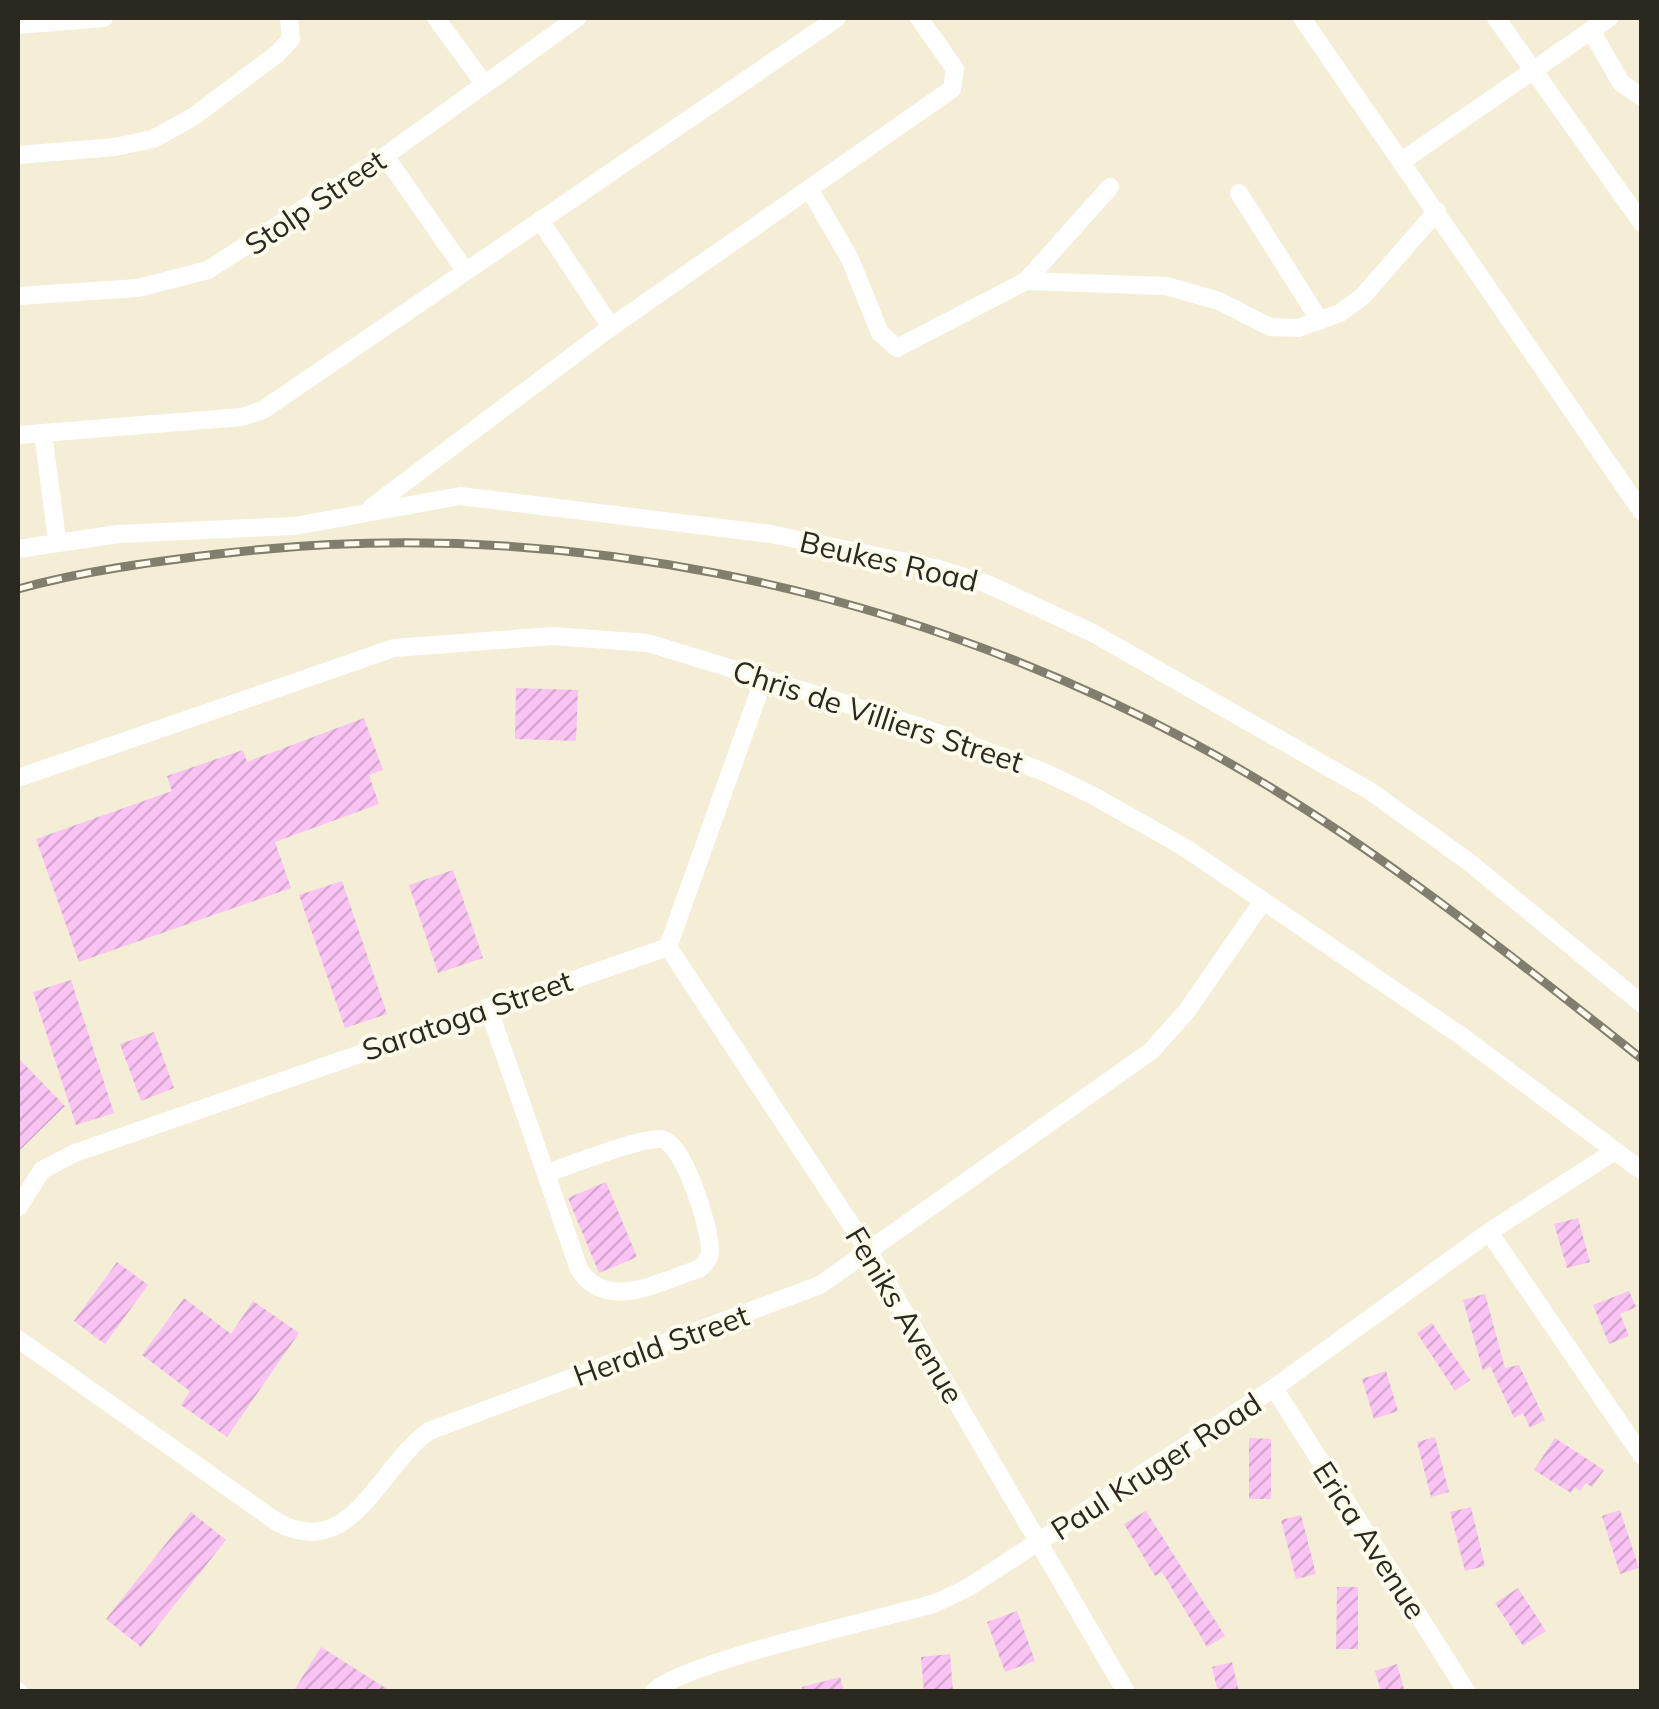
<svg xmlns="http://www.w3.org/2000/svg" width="1659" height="1709" viewBox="0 0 1659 1709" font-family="Mulish,sans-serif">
	<defs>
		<pattern id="building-hatch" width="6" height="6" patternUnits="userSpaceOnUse" patternTransform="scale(2.5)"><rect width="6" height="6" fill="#f9c3f3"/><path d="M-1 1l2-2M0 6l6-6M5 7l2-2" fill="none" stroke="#d6a8d0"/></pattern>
	</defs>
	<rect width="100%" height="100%" fill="#f4eed6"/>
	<!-- building -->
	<g fill="url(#building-hatch)">
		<path d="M516,688l62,2 -2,51 -61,-2z"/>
		<path d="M364,718l19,52 -14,5 10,29 -104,38 16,46 -212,74 -43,-123 136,-48 -5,-15 76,-26 4,12z"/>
		<path d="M453,870l30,88 -45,15 -29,-88z"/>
		<path d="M342,881l45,133 -42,14 -46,-133z"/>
		<path d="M71,980l43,133 -38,12 -43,-133z"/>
		<path d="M154,1032l20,56 -33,13 -21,-57z"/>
		<path d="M18,1058l47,48 -47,46z"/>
		<path d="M606,1182l31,75 -38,16 -31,-75z"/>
		<path d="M1578,1218l12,44 -23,6 -13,-44z"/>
		<path d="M117,1262l31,23 -43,59 -31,-23z"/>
		<path d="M1629,1291l7,16 -16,7 9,22 -20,8 -16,-39z"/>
		<path d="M1485,1294l20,74 14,-3 26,55 -15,8 -7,-15 -9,5 -24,-52 -7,5 -20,-71z"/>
		<path d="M184,1298l47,36 22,-33 46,32 -72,104 -46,-32 9,-14 -48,-36z"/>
		<path d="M1432,1323l38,57 -15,11 -38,-58z"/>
		<path d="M1386,1371l12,40 -24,8 -12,-40z"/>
		<path d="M1435,1437l14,55 -18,5 -14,-55z"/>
		<path d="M1249,1438l22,1v60h-22z"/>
		<path d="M1555,1438l49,32 -12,17 -6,-4 -6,8 -5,-4 -4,6 -37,-23z"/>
		<path d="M1471,1507l14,59 -20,5 -15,-59z"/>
		<path d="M1620,1510l19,58 -19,6 -18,-58z"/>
		<path d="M1146,1511l79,125 -18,11 -45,-75 -7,4 -31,-52z"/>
		<path d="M191,1512l35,28 -85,107 -35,-28z"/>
		<path d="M1301,1515l15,59 -20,5 -15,-59z"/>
		<path d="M1337,1587h21v62h-22z"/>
		<path d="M1518,1588l28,43 -23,15 -28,-43z"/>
		<path d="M1017,1611l18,50 -30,11 -18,-50z"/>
		<path d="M321,1647l71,45h-99z"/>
		<path d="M950,1654l3,38h-29l-3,-35z"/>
		<path d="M1232,1662l7,30h-21l-6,-25z"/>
		<path d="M1397,1664l8,28h-24l-6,-21z"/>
		<path d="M840,1677l4,15h-42v-5z"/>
	</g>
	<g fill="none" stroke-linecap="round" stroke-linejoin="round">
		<!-- minor -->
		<g stroke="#fff" stroke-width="18">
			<path d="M436,18l47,64"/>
			<path d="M1302,18l340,494"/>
			<path d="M1496,18l146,205"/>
			<path d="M18,25l86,-7"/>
			<path d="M1591,30l30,53 21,14"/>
			<path d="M18,155l97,-8 38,-8 40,-22 84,-63 14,-15 -2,-21"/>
			<path d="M385,156l79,113"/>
			<path d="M1402,161l207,-143"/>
			<path d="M810,190l40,69 30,74 17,15 129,-67 140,5 53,15 51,26 28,1 42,-15 22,-16 75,-86"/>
			<path d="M1239,193l81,128"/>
			<path d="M540,220l71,107"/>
			<path d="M1026,281l84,-94"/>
			<path d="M18,296l120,-8 70,-18 177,-114 192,-138"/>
			<path d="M43,433l14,107"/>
			<path d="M18,435l224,-18 21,-7 574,-392"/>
			<path d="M372,507l239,-180 341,-238 3,-20 -36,-51"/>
			<path d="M18,549l100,-15 177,-8 165,-30 311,38 168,35 46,14 108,50 277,158 99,71 173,142"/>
			<path d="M18,778l376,-130 159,-12 95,7 270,83 124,45 50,24 92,52 276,188 182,136"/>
			<path d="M668,947l201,305 257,440"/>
			<path d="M668,947l96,-269"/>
			<path d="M488,1007l91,262c27,44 81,12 120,0 6,-5 11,-10 11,-19 0,-22 -26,-108 -49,-111 -20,-2 -91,26 -113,34"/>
			<path d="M18,1208l24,-38 33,-17 593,-206"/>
			<path d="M1489,1232l153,224"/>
			<path d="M18,1339l259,183c75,41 102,-56 152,-91l391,-146 331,-234 35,-39 77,-111"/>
			<path d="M1274,1388l193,304"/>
			<path d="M18,1691l1,1"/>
			<path d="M653,1692c33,-31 228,-73 283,-89l33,-16 305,-199 215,-156 126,-81"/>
		</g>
		<defs>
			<path id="rail" d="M18,589c65,-18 133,-27 200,-35 336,-40 677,30 975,189 161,86 306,203 449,316"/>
		</defs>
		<!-- rail casing -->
		<use href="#rail" stroke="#827e6e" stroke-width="9"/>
		<!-- rail -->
		<use href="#rail" stroke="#fffbec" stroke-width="5" stroke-dasharray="15" stroke-linecap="butt"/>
	</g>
	<g text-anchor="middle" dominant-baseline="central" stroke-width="8" stroke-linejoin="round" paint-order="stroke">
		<!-- street labels -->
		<g font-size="30" fill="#2a281f" stroke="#fffbec">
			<text transform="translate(315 202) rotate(-34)">Stolp Street</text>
			<text transform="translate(889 561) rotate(13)">Beukes Road</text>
			<text transform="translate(878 716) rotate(18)">Chris de Villiers Street</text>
			<text transform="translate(467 1015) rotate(-19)">Saratoga Street</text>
			<text transform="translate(905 1315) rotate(59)">Feniks Avenue</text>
			<text transform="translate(661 1345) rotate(-20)">Herald Street</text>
			<text transform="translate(1156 1466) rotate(-33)">Paul Kruger Road</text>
			<text transform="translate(1370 1540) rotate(57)">Erica Avenue</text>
		</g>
	</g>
	<!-- border -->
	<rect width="1659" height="1709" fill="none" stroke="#2a281f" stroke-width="40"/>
</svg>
